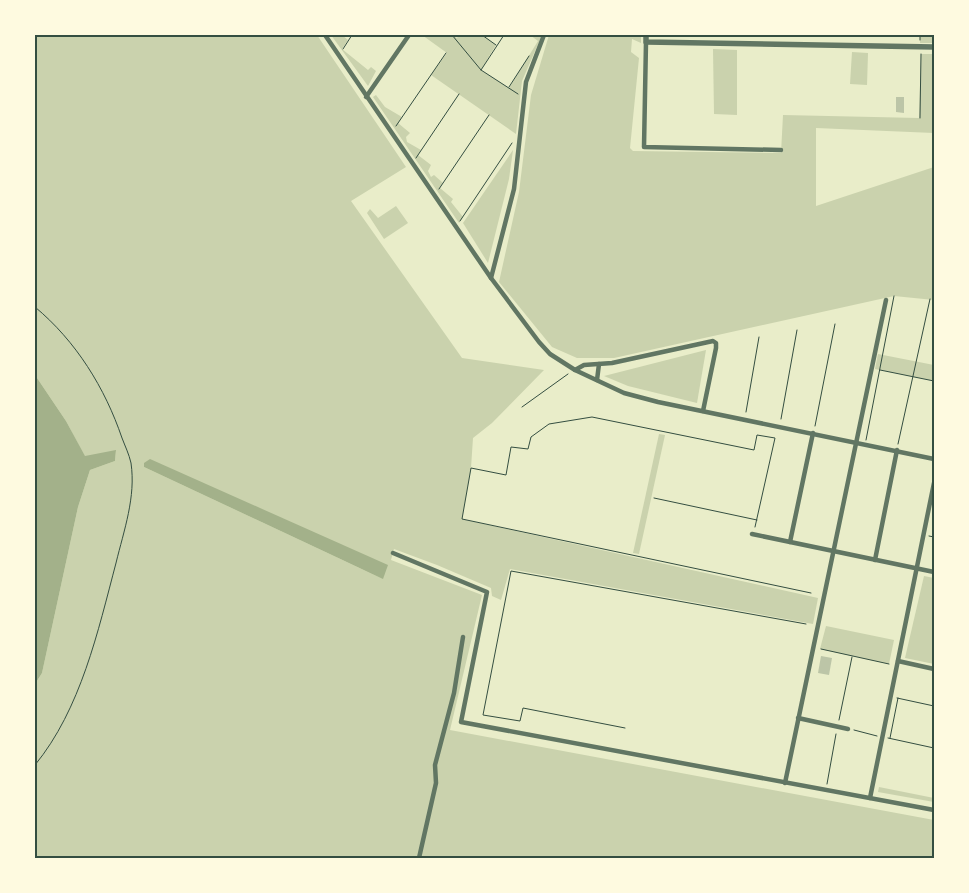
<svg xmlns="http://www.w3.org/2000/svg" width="969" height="893" viewBox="0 0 969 893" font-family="'Open Sans',sans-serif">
	<rect width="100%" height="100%" fill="#e9edc9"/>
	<!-- green -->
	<g fill="#cad2ad" fill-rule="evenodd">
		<path d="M35,35h282l89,132 -55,34 111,157 82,12 -52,53 -19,15 -2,30 -9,51 356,79 -5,26 -303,-55 -9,31 -9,-4 -1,-8 -54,-23 -43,-16 -3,11 91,35 -32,135 484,90v38h-899v-174l7,-11 36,-166 12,-37 25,-9 1,-10 -31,6 -19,-36 -31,-46zM144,463l239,116 -239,-112z"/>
		<path d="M331,35h11l6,5 -6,9 26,21 3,-3 5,4 -8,15z"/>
		<path d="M422,35h30l5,3 2,-3h23l14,10 -15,25 28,18 29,-47 -8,-6h12l-20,46 -6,53 -85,-59 16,-22z"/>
		<path d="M549,35h92v8l-9,-4 -1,13 8,6 -9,90 3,3 148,2 2,-38 136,3 2,-64h13v79l-118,-5v78l118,-39v133l-40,-4 -280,62h-37l-25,-11 -53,-65 20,-90 12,-97z"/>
		<rect x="920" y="35" width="14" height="8"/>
		<path d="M713,49l24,1v65l-23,-1z"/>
		<path d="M852,52l16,1 -1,32 -17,-1z"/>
		<path d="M376,95l9,12 17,10 -4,6 12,10 -4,4 1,5 14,8 -3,5 13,10 -3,6 3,6 3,-2 9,8 -3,5 13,11 -2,3 12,15 -4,6 -86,-126z"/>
		<path d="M513,150l-4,29 -21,84 -25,-40z"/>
		<path d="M396,206l12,17 -24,16 -17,-26 3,-4 8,9z"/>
		<path d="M706,350l-9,53 -69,-17 -24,-10z"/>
		<path d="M878,354l56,11v16l-59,-12z"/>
		<path d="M659,434l6,1 -26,119 -6,-1z"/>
		<path d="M924,576l10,2v86l-29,-6z"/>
		<path d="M826,626l68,14 -5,24 -69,-15z"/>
		<path d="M879,787l55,11v4l-56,-10z"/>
	</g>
	<!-- water -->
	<g fill="#a3b18a">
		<path d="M35,375l31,46 19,35 31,-6 -1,11 -25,9 -12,37 -36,166 -7,11z"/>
		<path d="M150,459l238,106 -5,14 -239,-112v-4z"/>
	</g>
	<!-- building -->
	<g fill="#bcc5a7">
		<path d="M896,97h8v16l-8,-1z"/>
		<path d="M821,656l11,2 -3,17 -11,-2z"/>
	</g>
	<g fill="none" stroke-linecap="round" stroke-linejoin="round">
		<!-- path -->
		<g stroke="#344e41" stroke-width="1">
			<path d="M452,35l29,35 37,24"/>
			<path d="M482,35l14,10"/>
			<path d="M920,35v5"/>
			<path d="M343,49l9,-14"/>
			<path d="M481,70l23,-35"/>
			<path d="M509,87l20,-31"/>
			<path d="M920,118l1,-64"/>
			<path d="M396,126l50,-73"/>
			<path d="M416,158l43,-64"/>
			<path d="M439,189l50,-74"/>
			<path d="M460,221l52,-78"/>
			<path d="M35,307c41,34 70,81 87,131 3,8 7,16 9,25 5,34 -7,67 -15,100 -18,68 -35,146 -81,202"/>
			<path d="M880,370l54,11"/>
			<path d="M522,407l46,-33"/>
			<path d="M746,412l13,-75"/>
			<path d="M781,419l16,-89"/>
			<path d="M815,426l20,-102"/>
			<path d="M866,440l28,-144"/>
			<path d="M898,444l32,-145"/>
			<path d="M654,498l103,22"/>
			<path d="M755,527l20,-89 -18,-3 -3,15 -162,-33 -43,7 -18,13 -3,12 -17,-2 -5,28 -35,-7 -9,51 349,74"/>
			<path d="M929,536l5,1"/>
			<path d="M821,649l68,15"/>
			<path d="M897,698l37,8"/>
			<path d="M839,720l13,-63"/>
			<path d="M625,728l-102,-20 -3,13 -37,-6 28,-144 295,53"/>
			<path d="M854,730l23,6"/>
			<path d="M888,738l46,10"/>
			<path d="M890,738l8,-40"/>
			<path d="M827,784l9,-50"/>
		</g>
		<!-- minor -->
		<g stroke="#617663" stroke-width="4.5">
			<path d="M325,35l166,243 48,64 11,12 25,16 49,23 34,9 276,57"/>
			<path d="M646,42l-2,105 137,3"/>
			<path d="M366,97l43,-62"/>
			<path d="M491,278l23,-89 12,-107 18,-47"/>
			<path d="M575,370l9,-5 28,-2 101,-22 3,2v5l-13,63"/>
			<path d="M597,380l2,-16"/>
			<path d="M752,534l182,38"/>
			<path d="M790,542l23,-109"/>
			<path d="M393,553l94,39 -26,130 473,88"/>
			<path d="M875,560l22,-110"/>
			<path d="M898,661l36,8"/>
			<path d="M798,718l50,11"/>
			<path d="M785,783l101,-483"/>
			<path d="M870,798l64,-315"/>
			<path d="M419,858l17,-75 -1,-18 19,-72 9,-56"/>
		</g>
		<!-- tertiary -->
		<path stroke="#617663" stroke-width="5.5" d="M646,35v7l288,5"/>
	</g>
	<!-- border -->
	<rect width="969" height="893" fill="none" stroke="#fefae0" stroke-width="72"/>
	<rect x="36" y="36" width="897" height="821" fill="none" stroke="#344e41" stroke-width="2"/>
</svg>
